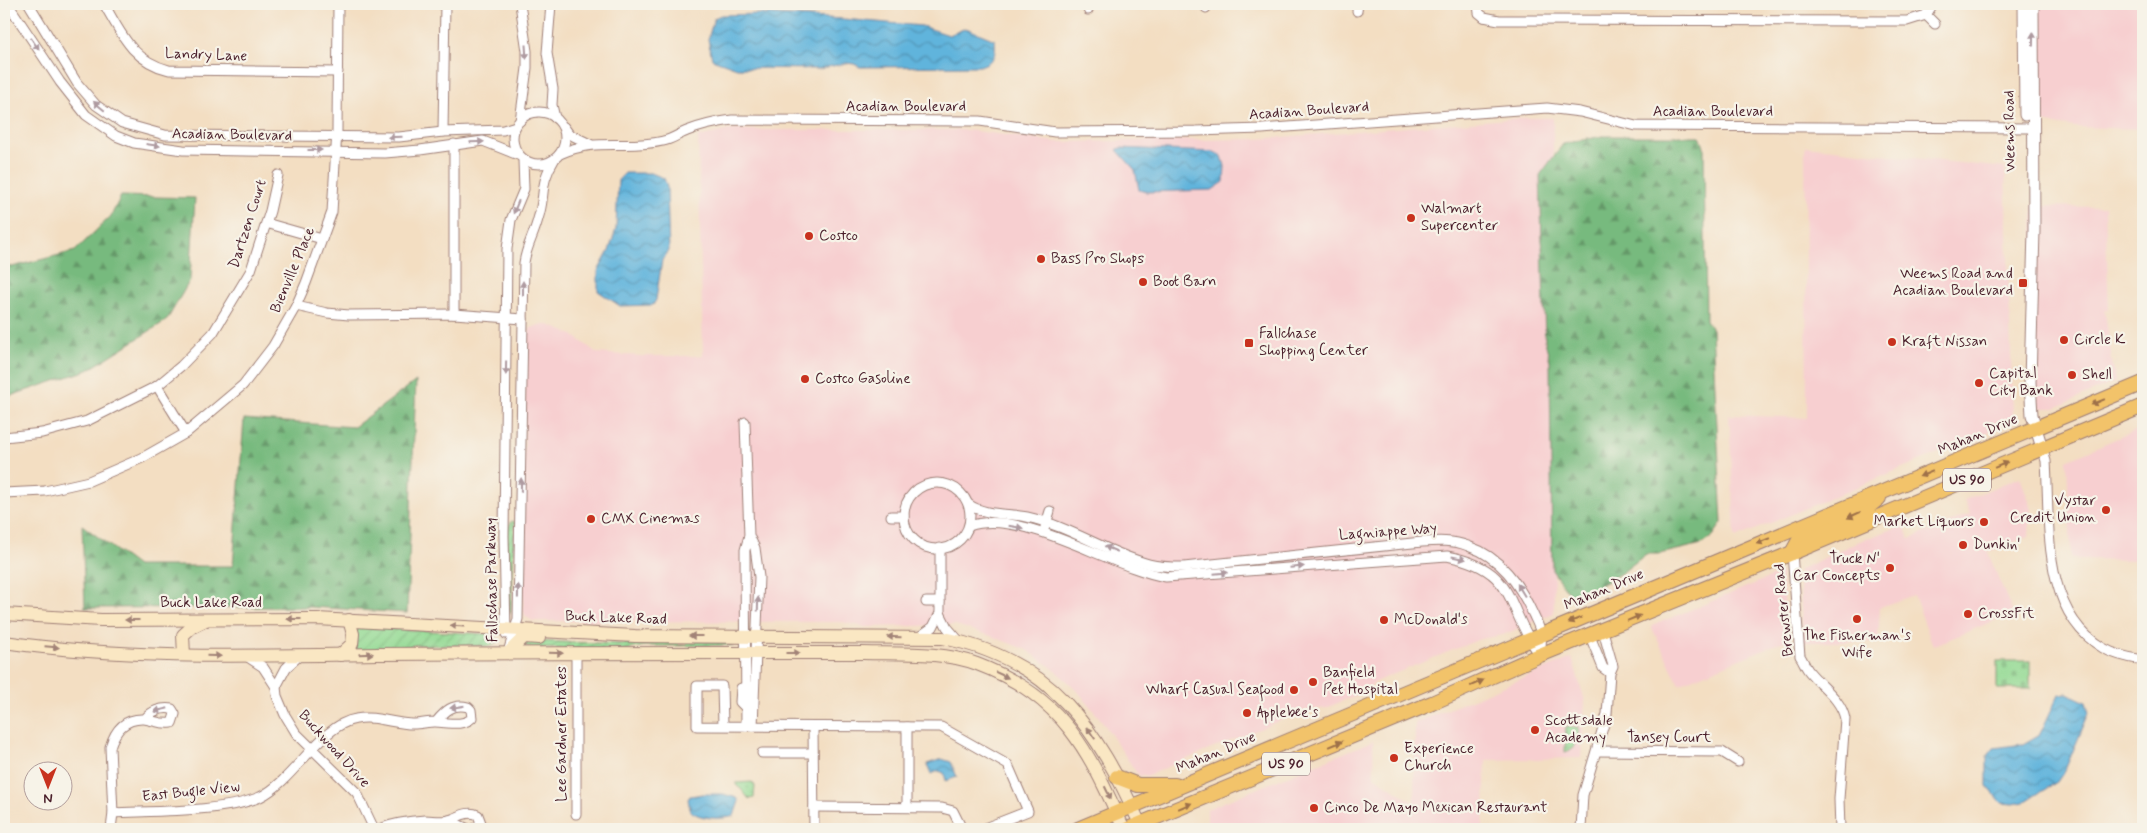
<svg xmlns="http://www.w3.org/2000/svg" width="2147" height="833" viewBox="0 0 2147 833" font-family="Mynerve,sans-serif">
	<defs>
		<pattern id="grass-dots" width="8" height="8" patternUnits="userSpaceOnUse" patternTransform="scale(1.25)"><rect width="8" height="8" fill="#94da94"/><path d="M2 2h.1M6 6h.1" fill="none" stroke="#81bb80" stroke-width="1.8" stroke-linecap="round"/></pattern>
		<pattern id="forest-firs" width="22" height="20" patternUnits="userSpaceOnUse" patternTransform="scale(1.25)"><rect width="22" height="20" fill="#77ba7e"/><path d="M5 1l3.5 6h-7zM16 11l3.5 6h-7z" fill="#649767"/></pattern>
		<pattern id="cemetery-stones" width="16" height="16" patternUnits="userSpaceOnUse" patternTransform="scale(1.25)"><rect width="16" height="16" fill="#94da94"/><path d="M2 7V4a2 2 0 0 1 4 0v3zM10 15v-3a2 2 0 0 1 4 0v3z" fill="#81bb80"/></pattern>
		<pattern id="garden-furrows" width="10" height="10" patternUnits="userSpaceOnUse" patternTransform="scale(1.25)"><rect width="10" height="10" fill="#94da94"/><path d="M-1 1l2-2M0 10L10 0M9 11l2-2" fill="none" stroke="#81bb80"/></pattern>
		<pattern id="water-waves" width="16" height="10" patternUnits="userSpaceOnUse" patternTransform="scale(1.25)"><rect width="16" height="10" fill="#60b4dc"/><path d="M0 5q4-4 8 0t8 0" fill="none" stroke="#5192b3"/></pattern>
	</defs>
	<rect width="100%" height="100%" fill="#f7f3e8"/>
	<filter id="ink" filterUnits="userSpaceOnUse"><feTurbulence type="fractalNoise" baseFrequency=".02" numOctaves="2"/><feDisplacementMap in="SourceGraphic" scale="10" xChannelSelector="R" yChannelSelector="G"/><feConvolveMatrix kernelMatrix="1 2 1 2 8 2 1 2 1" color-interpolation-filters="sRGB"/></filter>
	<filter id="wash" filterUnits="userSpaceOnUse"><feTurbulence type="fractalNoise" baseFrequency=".0096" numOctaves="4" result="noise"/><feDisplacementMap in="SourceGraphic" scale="20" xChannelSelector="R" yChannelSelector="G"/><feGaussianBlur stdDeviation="1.12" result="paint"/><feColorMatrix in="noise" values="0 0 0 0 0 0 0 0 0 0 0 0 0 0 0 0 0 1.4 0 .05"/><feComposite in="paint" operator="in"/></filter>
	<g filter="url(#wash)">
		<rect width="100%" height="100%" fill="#f3dec2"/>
		<!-- built -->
		<g fill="#f7cfd0">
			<path d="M2036,4h107v125l-69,-2 -39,-6z"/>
			<path d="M1522,118h31l1,495 -51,22 -23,4 -103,42 -13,11 -38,16 -23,3 -157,65h-6l-4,-4 -34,-51 -26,-32 -25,-22 -24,-17 -36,-14 -35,-11 -91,2 -23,-5 -309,-1 -8,-5 -2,-6v-79l3,-195 5,-8 8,-3h10l24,10 24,18 43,3h63l-5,-219 32,-7h238l88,12 201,-3z"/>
			<path d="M1805,146l200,22 8,249 -3,6 -275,115 -6,-123 78,3z"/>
			<path d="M2033,206l72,1 4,102 -4,2 10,71 -60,26h-14l-4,-5 -2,-12z"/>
			<path d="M2143,427v133l-72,-1 -4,-99z"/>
			<path d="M2020,477l11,29 -2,30 -41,17 25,60 -80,33 -19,-51 -34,12 -2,35h-75l-4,-72 58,-28 47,-17 5,14 61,-25 -6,-14z"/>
			<path d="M1781,573l8,66 -110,45 -28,-58z"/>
			<path d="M1572,658l13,43 -4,57 -95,2 -3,69h-276v-20l166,-68 1,35 40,27 1,-80z"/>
		</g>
		<!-- grass -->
		<g fill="url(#grass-dots)" stroke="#6f7c60">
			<path d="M1566,727h13c-2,13 -1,21 -14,25z"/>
			<path d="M752,782l3,4 -1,12 -5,1 -8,-10 -5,-4v-2z"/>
		</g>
		<!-- forest -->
		<g fill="url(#forest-firs)" stroke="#606c54">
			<path d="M1603,136h97l4,11 2,174 6,8 10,194 -9,13 -11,8 -42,10h-14l-23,18 -50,28 -21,-30 -2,-209 -5,-20 -5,-166 23,-31z"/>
			<path d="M121,196l74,2 -5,82 -23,40 -79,50 -84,28v-132l8,1 63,-16 36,-35z"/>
			<path d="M416,381l-9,232 -96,-6 -226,1 -3,-83 55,41h96l11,-147 110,8z"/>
		</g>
		<!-- cemetery -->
		<rect fill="url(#cemetery-stones)" stroke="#6f7c60" x="1997" y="661" width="33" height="28"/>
		<!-- garden -->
		<g fill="url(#garden-furrows)" stroke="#6f7c60">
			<path d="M512,521l3,1 -4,91 -2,-1 -3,-83z"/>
			<path d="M356,627l131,7 13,6 -10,6 -75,-1 -22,5 -37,2z"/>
			<path d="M644,640l83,2 6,3 -89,1 -18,4 -94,-2 -9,-3 1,-2 8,-2 93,3z"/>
		</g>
		<!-- water -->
		<g fill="url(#water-waves)" stroke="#556a84">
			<path d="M760,14l83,5 79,7 27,9 17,-7 29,12c1,14 0,21 -15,26l-120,1 -6,-3 -8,-1 -27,6 -82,-1 -25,-9 -4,-20 6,-21 7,-3z"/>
			<path d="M1120,148l94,4 8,4 3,10 -1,16 -12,8 -66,2 -7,-2 -4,-20 -18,-20z"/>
			<path d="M625,173h26l13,5 3,9 2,64 -7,9 -6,40 -3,5 -33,1 -22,-15v-20l11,-20 7,-22 2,-49z"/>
			<path d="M2067,693l19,9 3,11 -24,57 -8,12 -33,20 -11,2 -11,-1 -15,-17v-29l7,-9 29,-4 17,-10 19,-40z"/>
			<path d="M942,759l9,3 6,15 -11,4 -2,-8 -5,-2 -8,3 -4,-10z"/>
			<path d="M723,794l14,4 2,3 -5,15c-11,4 -37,3 -44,-6l-2,-11 2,-3 13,-2z"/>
		</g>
	</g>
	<g filter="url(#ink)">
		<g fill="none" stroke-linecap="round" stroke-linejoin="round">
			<defs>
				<g id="minor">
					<path d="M8,4l52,78 26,33 30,21 18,7 49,7 202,3 35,-3 63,-9 35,14"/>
					<path d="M29,4l48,79 19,22 26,18 43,12 234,2 44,-5 60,-2 13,-4"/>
					<path d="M104,4c17,29 28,57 65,66l169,2"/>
					<path d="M551,4l-4,49 6,36 -1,16 3,13"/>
					<path d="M1088,4v6"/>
					<path d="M1478,4l1,9 5,4"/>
					<path d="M1206,8l1,-4"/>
					<path d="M1357,11l1,-7"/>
					<path d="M1926,15l9,9"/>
					<path d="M1484,17l15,3 408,1 19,-6 7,-11"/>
					<circle cx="539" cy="138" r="26"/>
					<path d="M520,121l7,-53v-17l-7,-47"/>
					<path d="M564,127l5,7 21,10"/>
					<path d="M443,132l2,-128"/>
					<path d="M560,154c36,-17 66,-4 103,-13 8,-1 16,-7 24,-10 15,-6 30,-9 45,-11l248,1 75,11 141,-1 66,-2 285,-21 33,4 56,14 396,2"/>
					<path d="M266,223l56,16"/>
					<path d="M296,306l31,7 22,2 105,-1 69,5"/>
					<path d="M454,314v-170"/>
					<path d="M157,386l29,47"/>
					<path d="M745,422l4,114 -4,14 1,176"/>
					<path d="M4,437l38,-4 45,-12 70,-35 24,-20 32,-33 38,-63 19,-59 8,-36"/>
					<path d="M2042,448l4,13c4,62 -5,151 57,187 12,7 27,10 40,12"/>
					<circle cx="937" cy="516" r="33"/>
					<path d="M4,493l41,-2 44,-10 53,-23 44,-25 57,-48 30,-39 23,-40 10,-23 26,-71 5,-81 1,-127"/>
					<path d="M968,504c17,12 40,9 59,13 43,9 80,36 122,47 11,3 23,3 35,3l238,-25c15,-1 31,-2 46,4 33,11 51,38 65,68 3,7 8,15 8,22 1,6 0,13 -1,19"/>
					<path d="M891,516h13"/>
					<path d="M969,526c52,-19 142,42 197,51l281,-21c73,14 57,52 93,99"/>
					<path d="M1045,527l5,-16"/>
					<path d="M749,536l6,12 4,29 -6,149"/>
					<path d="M1792,553l8,103c3,4 5,10 8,14 12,16 33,28 37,49l-6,80 1,30"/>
					<path d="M926,602h14"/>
					<path d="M940,613l7,14 13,15"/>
					<path d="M506,634l-2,-98 3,-287 4,-29 13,-31 -1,-29"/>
					<path d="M1590,636l13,32 7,5"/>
					<path d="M919,637l14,-10 7,-14v-65"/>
					<path d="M508,652l10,-33 6,-356c2,-16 10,-28 14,-44 8,-24 1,-35 16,-59"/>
					<path d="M576,654v160"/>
					<path d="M246,656l17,11 13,20 1,9 8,19 11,18 61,60 17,36"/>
					<path d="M276,687l10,-19 14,-13"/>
					<path d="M746,708l-6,-6 1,-14 8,-2"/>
					<path d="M723,726l-1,-40h-25v40l244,1 67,38 20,46 -46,18"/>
					<path d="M813,727l1,102"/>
					<path d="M907,727v80"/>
					<path d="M1597,751l125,1 16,10"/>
					<path d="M762,753h51"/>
					<path d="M814,807l128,1 11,3 9,18"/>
					<path d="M113,813c40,-2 112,-1 147,-16 35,-17 60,-72 96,-78 19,-4 38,5 57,5 7,0 15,-2 22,-2 12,0 27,5 37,-4l-1,-8 -3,-3c-15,-4 -23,4 -32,15"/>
					<path d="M449,820l19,9"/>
					<path d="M111,829l2,-16 -3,-66c5,-17 15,-29 34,-28 10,1 16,6 28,4l3,-9 -3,-5c-10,-2 -21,2 -27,10"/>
					<path d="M379,829c15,-6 30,-8 46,-9 7,0 17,2 24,0 10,-3 18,-10 29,-5l3,8 -7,6"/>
					<path d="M1581,829l2,-34 24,-81 3,-41 3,-7 -10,-35"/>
				</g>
				<g id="tertiary">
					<path d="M2024,4l1,111"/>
					<path d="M2033,4l1,226 -4,152 2,33 10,33"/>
				</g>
				<g id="secondary">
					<path d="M4,614l97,6 216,-1 318,17 308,2c109,21 154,91 197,186"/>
					<path d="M4,642c124,18 250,14 374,12 119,-1 239,-1 358,-1 42,0 84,0 127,0 35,1 80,-2 114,11 87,33 111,86 147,165"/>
					<path d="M508,653l16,-16 15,1"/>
					<path d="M184,655l-1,-20 9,-8 12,-6"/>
					<path d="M340,655l12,-11 1,-10 -4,-14"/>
				</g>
				<g id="primary">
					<path d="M1792,553l7,-13 62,-27 18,-15"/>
					<path d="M1117,777l21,8h37"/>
					<path d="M1078,829l1065,-446"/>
					<path d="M1128,829l304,-126 108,-48 252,-102 351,-147"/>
				</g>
			</defs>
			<!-- minor casing -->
			<use href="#minor" stroke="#9e7e76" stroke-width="11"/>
			<!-- tertiary casing -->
			<use href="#tertiary" stroke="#9e7e76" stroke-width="13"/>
			<!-- secondary casing -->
			<use href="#secondary" stroke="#9e7e76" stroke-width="14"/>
			<!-- primary casing -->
			<use href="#primary" stroke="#9e7e76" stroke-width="16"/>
			<!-- minor -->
			<use href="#minor" stroke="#fff" stroke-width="9"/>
			<!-- tertiary -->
			<use href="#tertiary" stroke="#fff" stroke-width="11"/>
			<!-- secondary -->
			<use href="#secondary" stroke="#fae7c3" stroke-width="12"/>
			<!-- primary -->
			<use href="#primary" stroke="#f2c36a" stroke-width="14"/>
		</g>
		<!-- one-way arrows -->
		<defs><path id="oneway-solid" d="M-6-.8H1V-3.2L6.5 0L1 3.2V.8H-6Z" transform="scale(1.25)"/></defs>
		<g fill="#ae9aa0">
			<use href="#oneway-solid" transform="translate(2033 39) rotate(-89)"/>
			<use href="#oneway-solid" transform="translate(35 44) rotate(56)"/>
			<use href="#oneway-solid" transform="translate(526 52) rotate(86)"/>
			<use href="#oneway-solid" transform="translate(99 106) rotate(-140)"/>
			<use href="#oneway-solid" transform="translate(395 137) rotate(179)"/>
			<use href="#oneway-solid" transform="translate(477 142) rotate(-2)"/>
			<use href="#oneway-solid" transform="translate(153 145) rotate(8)"/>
			<use href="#oneway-solid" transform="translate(315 150)"/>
			<use href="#oneway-solid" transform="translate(516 207) rotate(112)"/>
			<use href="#oneway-solid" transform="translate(523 288) rotate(-90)"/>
			<use href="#oneway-solid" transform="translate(506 368) rotate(91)"/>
			<use href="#oneway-solid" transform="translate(521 485) rotate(-89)"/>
			<use href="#oneway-solid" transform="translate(1016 527) rotate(10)"/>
			<use href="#oneway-solid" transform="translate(1111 549) rotate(-157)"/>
			<use href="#oneway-solid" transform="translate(1459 558) rotate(11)"/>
			<use href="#oneway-solid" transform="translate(1297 567) rotate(-5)"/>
			<use href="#oneway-solid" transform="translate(1221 573) rotate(-5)"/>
			<use href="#oneway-solid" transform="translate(1521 590) rotate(-121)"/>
			<use href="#oneway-solid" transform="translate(518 591) rotate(-89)"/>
			<use href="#oneway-solid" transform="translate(758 604) rotate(-88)"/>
			<use href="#oneway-solid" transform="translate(457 707) rotate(171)"/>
			<use href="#oneway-solid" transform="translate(161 710) rotate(166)"/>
		</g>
		<g fill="#9e714a">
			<use href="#oneway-solid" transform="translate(2098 402) rotate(157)"/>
			<use href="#oneway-solid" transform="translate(2001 465) rotate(-23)"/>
			<use href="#oneway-solid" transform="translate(1926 474) rotate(158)"/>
			<use href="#oneway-solid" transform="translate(1854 515) rotate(155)"/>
			<use href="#oneway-solid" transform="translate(1763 541) rotate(157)"/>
			<use href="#oneway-solid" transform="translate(1634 618) rotate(-22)"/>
			<use href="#oneway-solid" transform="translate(1575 620) rotate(157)"/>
			<use href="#oneway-solid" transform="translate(1477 683) rotate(-24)"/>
			<use href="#oneway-solid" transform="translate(1336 744) rotate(-23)"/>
			<use href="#oneway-solid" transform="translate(1185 806) rotate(-23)"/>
		</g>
		<g fill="#a28377">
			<use href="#oneway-solid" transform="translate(294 619) rotate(180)"/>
			<use href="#oneway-solid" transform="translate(132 620) rotate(180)"/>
			<use href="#oneway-solid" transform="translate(457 626) rotate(-177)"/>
			<use href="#oneway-solid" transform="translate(696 636) rotate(180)"/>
			<use href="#oneway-solid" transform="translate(894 637) rotate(-179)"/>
			<use href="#oneway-solid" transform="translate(52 647) rotate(5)"/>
			<use href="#oneway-solid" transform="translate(556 653) rotate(1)"/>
			<use href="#oneway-solid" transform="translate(793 653)"/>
			<use href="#oneway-solid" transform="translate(366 654) rotate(-1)"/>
			<use href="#oneway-solid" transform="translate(214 656) rotate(1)"/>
			<use href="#oneway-solid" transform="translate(1002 675) rotate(25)"/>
			<use href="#oneway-solid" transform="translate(1091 733) rotate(-124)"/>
			<use href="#oneway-solid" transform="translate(1108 793) rotate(64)"/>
		</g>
	</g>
	<!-- markers -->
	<g fill="#c8321e" stroke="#f7f3e8" stroke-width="2">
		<circle cx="1411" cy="218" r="5"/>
		<circle cx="809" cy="236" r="5"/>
		<circle cx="1041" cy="259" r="5"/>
		<circle cx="1143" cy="282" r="5"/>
		<rect x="2018" y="278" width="10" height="10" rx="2.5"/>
		<circle cx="2064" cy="340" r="5"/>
		<circle cx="1892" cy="342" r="5"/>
		<rect x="1244" y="338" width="10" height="10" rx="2.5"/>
		<circle cx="2072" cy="375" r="5"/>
		<circle cx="805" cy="379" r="5"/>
		<circle cx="1979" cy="383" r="5"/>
		<circle cx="2106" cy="510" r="5"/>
		<circle cx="591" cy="519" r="5"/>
		<circle cx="1984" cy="522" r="5"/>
		<circle cx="1963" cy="545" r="5"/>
		<circle cx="1890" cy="568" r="5"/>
		<circle cx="1968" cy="614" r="5"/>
		<circle cx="1857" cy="619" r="5"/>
		<circle cx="1384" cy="620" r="5"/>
		<circle cx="1313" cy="682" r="5"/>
		<circle cx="1294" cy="690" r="5"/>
		<circle cx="1247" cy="713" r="5"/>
		<circle cx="1535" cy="730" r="5"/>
		<circle cx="1394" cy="758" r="5"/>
		<circle cx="1314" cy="808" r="5"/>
	</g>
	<g text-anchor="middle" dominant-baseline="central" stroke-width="4.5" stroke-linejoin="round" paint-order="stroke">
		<!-- shield labels -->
		<g fill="#f7f3e8" stroke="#7e5f64" stroke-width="1">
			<rect x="1943" y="468.5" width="48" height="23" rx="4"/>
			<rect x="1262" y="752.5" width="48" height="23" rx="4"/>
		</g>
		<g font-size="14" font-weight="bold" fill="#4a1f2b">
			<text x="1967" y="480">US 90</text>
			<text x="1286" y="764">US 90</text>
		</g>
		<!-- street labels -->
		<g font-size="15" fill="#4a1f2b" stroke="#f7f3e8">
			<text transform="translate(206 55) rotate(2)">Landry Lane</text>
			<text x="906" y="107">Acadian Boulevard</text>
			<text transform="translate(1309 111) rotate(-4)">Acadian Boulevard</text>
			<text x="1713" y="112">Acadian Boulevard</text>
			<text transform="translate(2010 131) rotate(-91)">Weems Road</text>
			<text transform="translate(232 135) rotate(1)">Acadian Boulevard</text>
			<text transform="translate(248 224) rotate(-72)">Dartzen Court</text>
			<text transform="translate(293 270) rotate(-67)">Bienville Place</text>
			<text transform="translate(1978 435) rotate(-23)">Mahan Drive</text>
			<text transform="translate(1388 532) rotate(-4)">Lagniappe Way</text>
			<text transform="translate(492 580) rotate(-91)">Fallschase Parkway</text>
			<text transform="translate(1604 590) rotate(-23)">Mahan Drive</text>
			<text x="211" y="603">Buck Lake Road</text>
			<text transform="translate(1784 610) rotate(-96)">Brewster Road</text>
			<text transform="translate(616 618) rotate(2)">Buck Lake Road</text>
			<text transform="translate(562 734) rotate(-90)">Lee Gardner Estates</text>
			<text x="1669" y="738">Tansey Court</text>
			<text transform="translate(334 749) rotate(48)">Buckwood Drive</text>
			<text transform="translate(1216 753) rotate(-23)">Mahan Drive</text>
			<text transform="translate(191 792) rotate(-6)">East Bugle View</text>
		</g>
		<!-- poi labels -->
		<g font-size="15" fill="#4a1f2b" stroke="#f7f3e8" text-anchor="start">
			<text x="1421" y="209">Walmart<tspan x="1421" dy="17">Supercenter</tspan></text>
			<text x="819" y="236">Costco</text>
			<text x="1051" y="259">Bass Pro Shops</text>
			<text x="2013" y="274" text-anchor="end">Weems Road and<tspan x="2013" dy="17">Acadian Boulevard</tspan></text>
			<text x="1153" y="282">Boot Barn</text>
			<text x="1259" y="334">Fallchase<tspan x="1259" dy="17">Shopping Center</tspan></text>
			<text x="2074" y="340">Circle K</text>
			<text x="1902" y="342">Kraft Nissan</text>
			<text x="1989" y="374">Capital<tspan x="1989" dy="17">City Bank</tspan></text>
			<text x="2082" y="375">Shell</text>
			<text x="815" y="379">Costco Gasoline</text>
			<text x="2096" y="501" text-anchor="end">Vystar<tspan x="2096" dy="17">Credit Union</tspan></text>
			<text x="601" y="519">CMX Cinemas</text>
			<text x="1974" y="522" text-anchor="end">Market Liquors</text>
			<text x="1973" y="545">Dunkin'</text>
			<text x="1880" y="559" text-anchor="end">Truck N'<tspan x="1880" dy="17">Car Concepts</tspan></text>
			<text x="1978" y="614">CrossFit</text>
			<text x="1394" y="620">McDonald's</text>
			<text x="1857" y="636" text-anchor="middle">The Fisherman's<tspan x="1857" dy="17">Wife</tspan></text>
			<text x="1323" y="673">Banfield<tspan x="1323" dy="17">Pet Hospital</tspan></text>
			<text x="1284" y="690" text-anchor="end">Wharf Casual Seafood</text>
			<text x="1257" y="713">Applebee's</text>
			<text x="1545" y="721">Scottsdale<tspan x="1545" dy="17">Academy</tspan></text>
			<text x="1404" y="749">Experience<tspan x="1404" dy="17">Church</tspan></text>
			<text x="1324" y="808">Cinco De Mayo Mexican Restaurant</text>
		</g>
	</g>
	<!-- margin -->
	<rect width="2147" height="833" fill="none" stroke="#f7f3e8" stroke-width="20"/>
	<!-- north arrow -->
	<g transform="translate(48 786) rotate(180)"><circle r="24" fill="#f7f3e8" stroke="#b29e9c"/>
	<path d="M0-4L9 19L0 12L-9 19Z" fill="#c8321e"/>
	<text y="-8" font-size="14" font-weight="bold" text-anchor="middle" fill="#4a1f2b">N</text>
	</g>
</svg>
